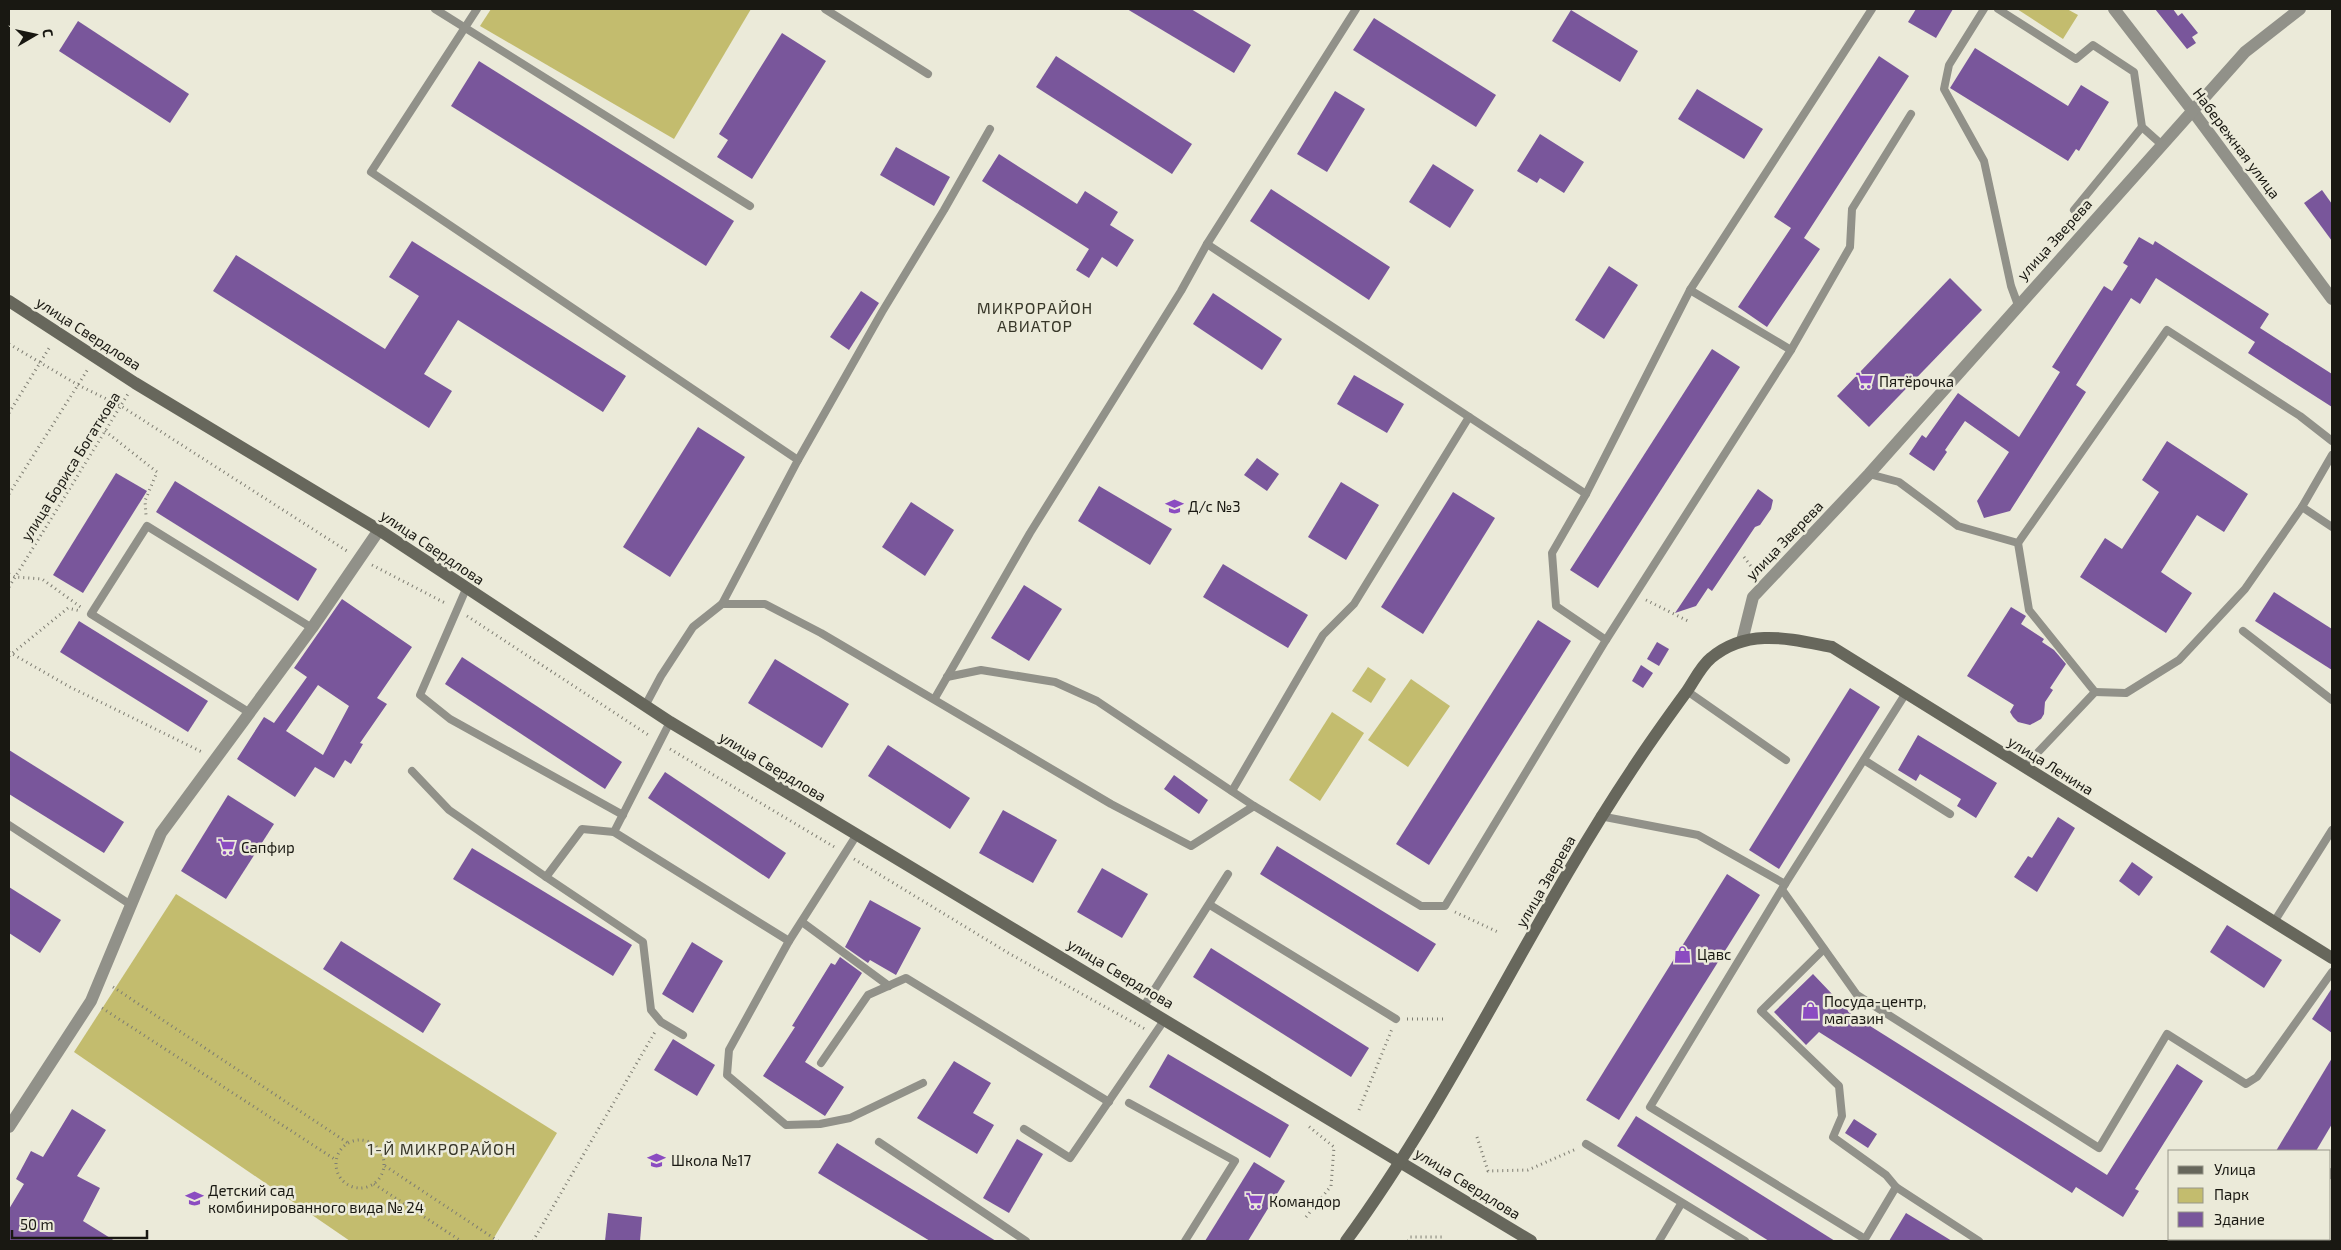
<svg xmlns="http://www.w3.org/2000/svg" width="2341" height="1250" viewBox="0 0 2341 1250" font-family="'Exo 2',sans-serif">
	<rect width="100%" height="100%" fill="#ebead9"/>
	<!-- green -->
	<g fill="#c3bc6e">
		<path d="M491,9h260l-77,130 -194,-113z"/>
		<path d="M2017,9h50l11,6 -15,24z"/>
		<path d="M1368,667l18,12 -15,24 -19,-12z"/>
		<path d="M1411,679l39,27 -42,61 -40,-27z"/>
		<path d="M1332,712l32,21 -44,68 -31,-21z"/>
		<path d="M176,894l381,239 -65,108h-142l-276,-189z"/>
	</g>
	<!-- building -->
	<g fill="#79569b" fill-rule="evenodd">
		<path d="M1127,9h64l60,36 -17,28z"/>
		<path d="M1916,9h37l-17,29 -28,-16z"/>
		<path d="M2155,9h18l5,7 4,-3 16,20 -6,4 4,6 -9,6z"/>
		<path d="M1571,10l67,41 -18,31 -68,-41z"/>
		<path d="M1374,18l122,77 -20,32 -123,-77z"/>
		<path d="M78,21l111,73 -19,29 -111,-72z"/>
		<path d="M782,33l44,28 -74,118 -35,-22 11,-17 -9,-6z"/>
		<path d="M1975,48l93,58 13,-21 28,17 -30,49 -3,-2 -8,12 -118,-73z"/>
		<path d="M1056,56l136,88 -20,30 -136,-87z"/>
		<path d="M1879,56l30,20 -105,162 16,11 -53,78 -29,-20 53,-79 -17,-11z"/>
		<path d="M479,61l255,160 -28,45 -255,-160z"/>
		<path d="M1697,89l66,40 -19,30 -66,-40z"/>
		<path d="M1335,91l30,18 -38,63 -30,-18z"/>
		<path d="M1540,134l44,28 -20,31 -24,-15 -3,5 -20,-12z"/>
		<path d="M896,147l54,30 -16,29 -54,-31z"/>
		<path d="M999,154l78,50 8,-13 33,21 -8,13 24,15 -17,27 -15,-10 -13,21 -13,-8 13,-21 -107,-68z"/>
		<path d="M1433,164l41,26 -24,38 -41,-26z"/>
		<path d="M1271,189l119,78 -21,33 -119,-79z"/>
		<path d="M2322,190l10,14v37l-28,-38z"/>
		<path d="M2139,237l14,8 2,-4 114,73 -9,14 72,46v33l-84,-54 7,-11 -99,-64 -16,26 -9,-6 -55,87 10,7 -76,119 -26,7 -7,-17 32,-49 -44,-31 -20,29 2,2 -13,19 -25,-17 13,-19 4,3 32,-45 61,44 41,-65 -8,-5 52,-81 8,5 16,-25 -5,-3z"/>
		<path d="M412,241l214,135 -23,36 -145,-92 -34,54 28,17 -23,37 -216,-137 23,-36 149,94 34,-53 -30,-19z"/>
		<path d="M1609,266l29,19 -34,54 -29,-19z"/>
		<path d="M1950,278l32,32 -113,117 -32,-31z"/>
		<path d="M861,291l18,12 -30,47 -19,-13z"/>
		<path d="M1213,293l69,46 -20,31 -69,-46z"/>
		<path d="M1712,349l28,18 -142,221 -28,-18z"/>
		<path d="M1354,375l50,29 -17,29 -50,-29z"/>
		<path d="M698,427l47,30 -75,120 -47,-30z"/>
		<path d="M2167,441l81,53 -24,38 -27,-17 -36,57 31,21 -26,40 -86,-56 25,-39 17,11 37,-57 -17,-12z"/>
		<path d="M1257,458l22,16 -12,17 -23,-16z"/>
		<path d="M116,473l31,18 -64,102 -30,-18z"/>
		<path d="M175,481l142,88 -19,32 -142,-89z"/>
		<path d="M1341,482l38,23 -33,55 -38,-23z"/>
		<path d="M1099,486l73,43 -22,36 -72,-44z"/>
		<path d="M1758,489l15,11 -2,9 -11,16 -5,2 -43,64 -4,-3 -12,18 -21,7z"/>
		<path d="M1453,492l42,26 -72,116 -42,-27z"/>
		<path d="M911,502l43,28 -29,46 -43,-29z"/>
		<path d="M1223,564l85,51 -20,33 -85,-51z"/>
		<path d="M1024,585l38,24 -33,52 -38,-23z"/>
		<path d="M2274,592l58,37v41l-77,-49z"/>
		<path d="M342,599l70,48 -35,51 10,6 -27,39 3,1 -12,20 -6,-4 -11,18 -19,-11 -20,30 -58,-38 27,-42 10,6 33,-46 -13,-9zM318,685l31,21 -26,49 -37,-24z"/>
		<path d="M2011,607l15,9 -5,8 23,15 -2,3 12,8 12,14 -16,24 3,2 -8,12 -1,12 -3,5 -11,6 -12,-3 -5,-5 -3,-5 4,-7 -47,-29z"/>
		<path d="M1538,620l33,21 -142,224 -33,-21z"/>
		<path d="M79,621l129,80 -20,31 -128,-80z"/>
		<path d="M1657,642l12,7 -10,17 -12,-7z"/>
		<path d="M462,657l160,105 -17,27 -160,-105z"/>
		<path d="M775,659l74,45 -27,44 -74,-45z"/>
		<path d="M1641,665l12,8 -10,15 -11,-7z"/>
		<path d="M1850,688l30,19 -101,162 -30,-19z"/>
		<path d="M1918,735l79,48 -21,35 -19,-12 4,-7 -41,-25 -4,7 -18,-11z"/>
		<path d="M888,745l82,53 -20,31 -82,-53z"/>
		<path d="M9,750l115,72 -20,31 -95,-59z"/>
		<path d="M665,772l121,81 -17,26 -121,-81z"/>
		<path d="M1174,775l34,25 -9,14 -35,-25z"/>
		<path d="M228,795l46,29 -48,75 -45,-28z"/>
		<path d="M1003,810l54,30 -24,43 -54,-30z"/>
		<path d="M2058,817l17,11 -38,64 -23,-15 14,-21 4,2z"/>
		<path d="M1277,846l159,98 -18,28 -158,-98z"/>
		<path d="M472,848l160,97 -19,31 -160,-97z"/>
		<path d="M2132,862l21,15 -14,19 -20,-15z"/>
		<path d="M1102,868l46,26 -26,44 -45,-26z"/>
		<path d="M1727,874l33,21 -141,225 -33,-20z"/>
		<path d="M9,887l52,33 -21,33 -31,-20z"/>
		<path d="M870,900l51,28 -25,47 -26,-15 -2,3 -23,-16z"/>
		<path d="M2227,925l55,35 -18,28 -54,-36z"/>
		<path d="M341,941l100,63 -18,29 -100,-64z"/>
		<path d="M692,942l31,19 -30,52 -31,-19z"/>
		<path d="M1211,948l158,100 -18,29 -158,-100z"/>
		<path d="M840,957l22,16 -57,89 39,25 -19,29 -62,-40 32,-49 -3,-1 39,-63 4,2z"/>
		<path d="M1813,974l38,40 256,161 70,-111 26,17 -68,108 4,2 -16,26 -47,-30 -4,6 -253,-161 -13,13 -32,-33z"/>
		<path d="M2332,988v45l-20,-14z"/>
		<path d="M673,1039l42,26 -18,31 -43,-26z"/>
		<path d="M1168,1054l121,71 -19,33 -121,-71z"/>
		<path d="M2332,1058v66l-16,27h-40z"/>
		<path d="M954,1061l37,22 -18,30 21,12 -17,29 -60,-36z"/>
		<path d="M72,1109l34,21 -29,46 23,12 -17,33 32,20h-106v-32l15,-25 -8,-5 15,-28 12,6z"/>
		<path d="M1636,1116l199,125h-66l-152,-95z"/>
		<path d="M1854,1119l23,15 -9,14 -23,-15z"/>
		<path d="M1017,1139l26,15 -34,59 -26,-15z"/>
		<path d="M837,1143l159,98h-66l-112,-68z"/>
		<path d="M1254,1162l31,19 -37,60h-43z"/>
		<path d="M608,1213l34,4 -2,24h-35z"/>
		<path d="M1906,1213l46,28h-63z"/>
	</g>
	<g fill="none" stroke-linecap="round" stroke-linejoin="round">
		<!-- path -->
		<g stroke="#7e7d72" stroke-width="3" stroke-dasharray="1 4" stroke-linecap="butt">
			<path d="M9,344l69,41 43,21 226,145"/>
			<path d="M9,413l42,-68"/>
			<path d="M105,431l52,41 -12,29 1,14"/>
			<path d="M9,494l79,-125"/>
			<path d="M1744,557l9,12"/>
			<path d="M372,565l75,39"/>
			<path d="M9,574l6,3 27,2 40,29"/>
			<path d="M9,587l119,-193"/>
			<path d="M1646,600l44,22"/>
			<path d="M467,616l183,120"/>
			<path d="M9,652l61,35 132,65"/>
			<path d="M9,656l59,-48 12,3"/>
			<path d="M670,749l166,99"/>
			<path d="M854,859l156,95 135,75"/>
			<path d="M1455,912l45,21"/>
			<path d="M113,987l235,156"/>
			<path d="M102,1008l234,152"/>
			<path d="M1407,1019h38"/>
			<path d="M1359,1110l33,-81"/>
			<path d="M1477,1137l11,34 40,-1 48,-21"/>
			<circle cx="360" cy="1164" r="24"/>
			<path d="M385,1166l113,75"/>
			<path d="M374,1184l87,57"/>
			<path d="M1306,1217l25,-31 3,-39 -27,-22"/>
			<path d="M533,1241l122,-209"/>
			<path d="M1408,1241l2,-4h35"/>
		</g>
		<!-- service -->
		<g stroke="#919189" stroke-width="8">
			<path d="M435,9l315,197"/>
			<path d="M477,9l-106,163 427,288 -76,144"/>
			<path d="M825,9l103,65"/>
			<path d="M1984,9l-35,56 -5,24 40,72 27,125 7,19"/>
			<path d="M1998,9l78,50 17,-14 41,27 8,55 19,17"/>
			<path d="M2074,210l68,-83"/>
			<path d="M1207,244l379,250"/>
			<path d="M1791,350l-101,-60 182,-281"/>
			<path d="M2332,455l-30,52 30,20"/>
			<path d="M798,460l84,-148 62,-102 46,-81"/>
			<path d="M1869,474l30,8 59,44 60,17 149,-213 133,86 32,25"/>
			<path d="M2018,543l11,67 66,82 -71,75"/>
			<path d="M466,589l-46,106 30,24 173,96"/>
			<path d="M2243,631l89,69"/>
			<path d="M1606,640l-50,-34 -4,-53 34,-59 104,-204"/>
			<path d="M947,677l34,-7 74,12 42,19 157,105"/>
			<path d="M1687,691l99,69"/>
			<path d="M2095,692l31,1 53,-33 66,-71 57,-82"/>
			<path d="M1906,693l-121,191 -135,223 215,132 31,-52 83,54"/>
			<path d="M935,698l95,-165 151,-242 26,-47 149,-235"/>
			<path d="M645,706l16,-30 32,-49 29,-23h43l56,29 290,171 80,42 63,-40 167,100h24l161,-266 185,-290 59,-103 2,-38 59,-95"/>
			<path d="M250,713l-159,-99 56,-88 165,102"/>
			<path d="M670,722l-56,110 175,109 67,-105"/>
			<path d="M1864,760l86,54"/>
			<path d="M412,771l37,39 97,67"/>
			<path d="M1232,791l91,-156 31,-31 115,-187"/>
			<path d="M1600,816l98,19 87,49"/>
			<path d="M9,825l122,80"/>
			<path d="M614,832l-32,-3 -36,48 97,65 8,68 10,12 22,13"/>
			<path d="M1783,891l74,104 242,153 68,-114 79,50 11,-7 75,-105"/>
			<path d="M1210,905l186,114"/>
			<path d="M802,922l87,64"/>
			<path d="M2274,922l58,-92"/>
			<path d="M789,941l-60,109 -2,25 59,50 34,-1 30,-6 73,-35"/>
			<path d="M1824,949l-63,62 78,75 3,30 -9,21 53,38 10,12"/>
			<path d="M1144,1006l84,-132"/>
			<path d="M821,1063l47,-68 38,-17 203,124"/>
			<path d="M1129,1103l106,58 -50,80"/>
			<path d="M1024,1129l46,29 95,-139"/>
			<path d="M879,1142l147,99"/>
			<path d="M1586,1144l159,97"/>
			<path d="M2330,1175l2,-3"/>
			<path d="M1659,1241l22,-37"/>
			<path d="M2284,1241l2,-2"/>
		</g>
		<!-- minor -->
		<g stroke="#919189" stroke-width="12">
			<path d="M2114,9l78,101 140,189"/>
			<path d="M1742,641l11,-44 116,-123 376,-422 55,-43"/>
			<path d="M9,1127l82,-126 70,-168 151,-205 67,-98"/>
		</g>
		<!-- secondary -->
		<g stroke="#67675c" stroke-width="12">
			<path d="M9,301l126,82 244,147 291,192 861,519"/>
			<path d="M1346,1241c109,-149 184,-319 287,-473 17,-26 35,-51 54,-77 7,-10 14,-25 24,-33 37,-31 79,-19 121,-11l500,311"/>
		</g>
	</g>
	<!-- icons -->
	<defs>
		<symbol id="supermarket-bare" viewBox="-9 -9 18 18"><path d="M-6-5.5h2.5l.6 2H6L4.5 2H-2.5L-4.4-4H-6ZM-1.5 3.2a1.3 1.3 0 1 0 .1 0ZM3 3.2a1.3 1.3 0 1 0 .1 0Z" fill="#8b4cc1" stroke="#ebead9" stroke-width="2.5" paint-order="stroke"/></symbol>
		<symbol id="school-bare" viewBox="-9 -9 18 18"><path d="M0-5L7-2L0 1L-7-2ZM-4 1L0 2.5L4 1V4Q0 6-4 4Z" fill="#8b4cc1" stroke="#ebead9" stroke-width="2.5" paint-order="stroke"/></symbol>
		<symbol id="shop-bare" viewBox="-9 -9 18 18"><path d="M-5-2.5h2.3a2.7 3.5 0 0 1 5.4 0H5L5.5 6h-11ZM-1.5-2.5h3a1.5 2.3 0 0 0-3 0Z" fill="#8b4cc1" stroke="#ebead9" stroke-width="2.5" paint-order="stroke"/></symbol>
	</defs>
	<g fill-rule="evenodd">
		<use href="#supermarket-bare" x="1852" y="368" width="25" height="25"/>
		<use href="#school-bare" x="1162" y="494" width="25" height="25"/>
		<use href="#supermarket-bare" x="214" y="834" width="25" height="25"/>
		<use href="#shop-bare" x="1670" y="942" width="25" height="25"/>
		<use href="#shop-bare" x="1798" y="998" width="25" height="25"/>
		<use href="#school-bare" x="644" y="1148" width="25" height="25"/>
		<use href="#school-bare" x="182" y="1186" width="25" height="25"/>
		<use href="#supermarket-bare" x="1242" y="1188" width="25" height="25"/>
	</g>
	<g text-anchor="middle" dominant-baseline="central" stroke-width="5" stroke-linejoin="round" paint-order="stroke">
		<!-- street labels -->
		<g font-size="15" fill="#191812" stroke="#ebead9">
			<text transform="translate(2237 143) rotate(53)">Набережная улица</text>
			<text transform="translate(2054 239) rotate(-48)">улица Зверева</text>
			<text transform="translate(89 333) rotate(33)">улица Свердлова</text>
			<text transform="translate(70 466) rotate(-58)">улица Бориса Богаткова</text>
			<text transform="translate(1784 540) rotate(-46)">улица Зверева</text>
			<text transform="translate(433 547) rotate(34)">улица Свердлова</text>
			<text transform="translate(2051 765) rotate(32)">улица Ленина</text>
			<text transform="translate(773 766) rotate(31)">улица Свердлова</text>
			<text transform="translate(1545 881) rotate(-60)">улица Зверева</text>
			<text transform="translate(1121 973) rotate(31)">улица Свердлова</text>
			<text transform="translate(1468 1183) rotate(32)">улица Свердлова</text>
		</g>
		<!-- poi labels -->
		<g font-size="15" fill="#191812" stroke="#ebead9" text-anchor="start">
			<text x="1879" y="381">Пятёрочка</text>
			<text x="1188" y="506">Д/с №3</text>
			<text x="241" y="847">Сапфир</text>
			<text x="1697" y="954">Цавс</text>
			<text x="1824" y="1001">Посуда-центр,<tspan x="1824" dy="17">магазин</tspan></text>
			<text x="671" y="1160">Школа №17</text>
			<text x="208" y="1190">Детский сад<tspan x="208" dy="17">комбинированного вида № 24</tspan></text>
			<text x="1269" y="1201">Командор</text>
		</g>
		<!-- neighbourhood labels -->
		<g font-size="16" letter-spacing="1" fill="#383729" stroke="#ebead9">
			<text x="1035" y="307">МИКРОРАЙОН<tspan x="1035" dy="18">АВИАТОР</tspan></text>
			<text x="442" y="1148">1-Й МИКРОРАЙОН</text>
		</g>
	</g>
	<!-- border -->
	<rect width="2341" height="1250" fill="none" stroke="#191812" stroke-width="20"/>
	<!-- legend -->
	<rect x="2168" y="1150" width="162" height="90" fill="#ebead9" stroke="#979689"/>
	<rect x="2178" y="1166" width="25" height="8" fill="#67675c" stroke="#979689"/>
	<text x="2214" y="1175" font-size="15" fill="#191812">Улица</text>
	<rect x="2178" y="1188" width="25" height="15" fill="#c3bc6e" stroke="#979689"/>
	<text x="2214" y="1200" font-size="15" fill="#191812">Парк</text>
	<rect x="2178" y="1212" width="25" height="15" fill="#79569b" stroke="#979689"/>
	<text x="2214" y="1225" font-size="15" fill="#191812">Здание</text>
	<!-- north arrow -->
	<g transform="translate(35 35) rotate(81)" stroke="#ebead9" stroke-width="4" paint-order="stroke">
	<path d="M0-4L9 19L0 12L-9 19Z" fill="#191812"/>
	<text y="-8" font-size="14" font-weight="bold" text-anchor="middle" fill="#191812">С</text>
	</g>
	<!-- scale -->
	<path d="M12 1230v8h135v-8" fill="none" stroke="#191812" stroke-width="2.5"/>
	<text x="20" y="1230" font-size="15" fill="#191812" stroke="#ebead9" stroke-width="4" paint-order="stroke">50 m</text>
</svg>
